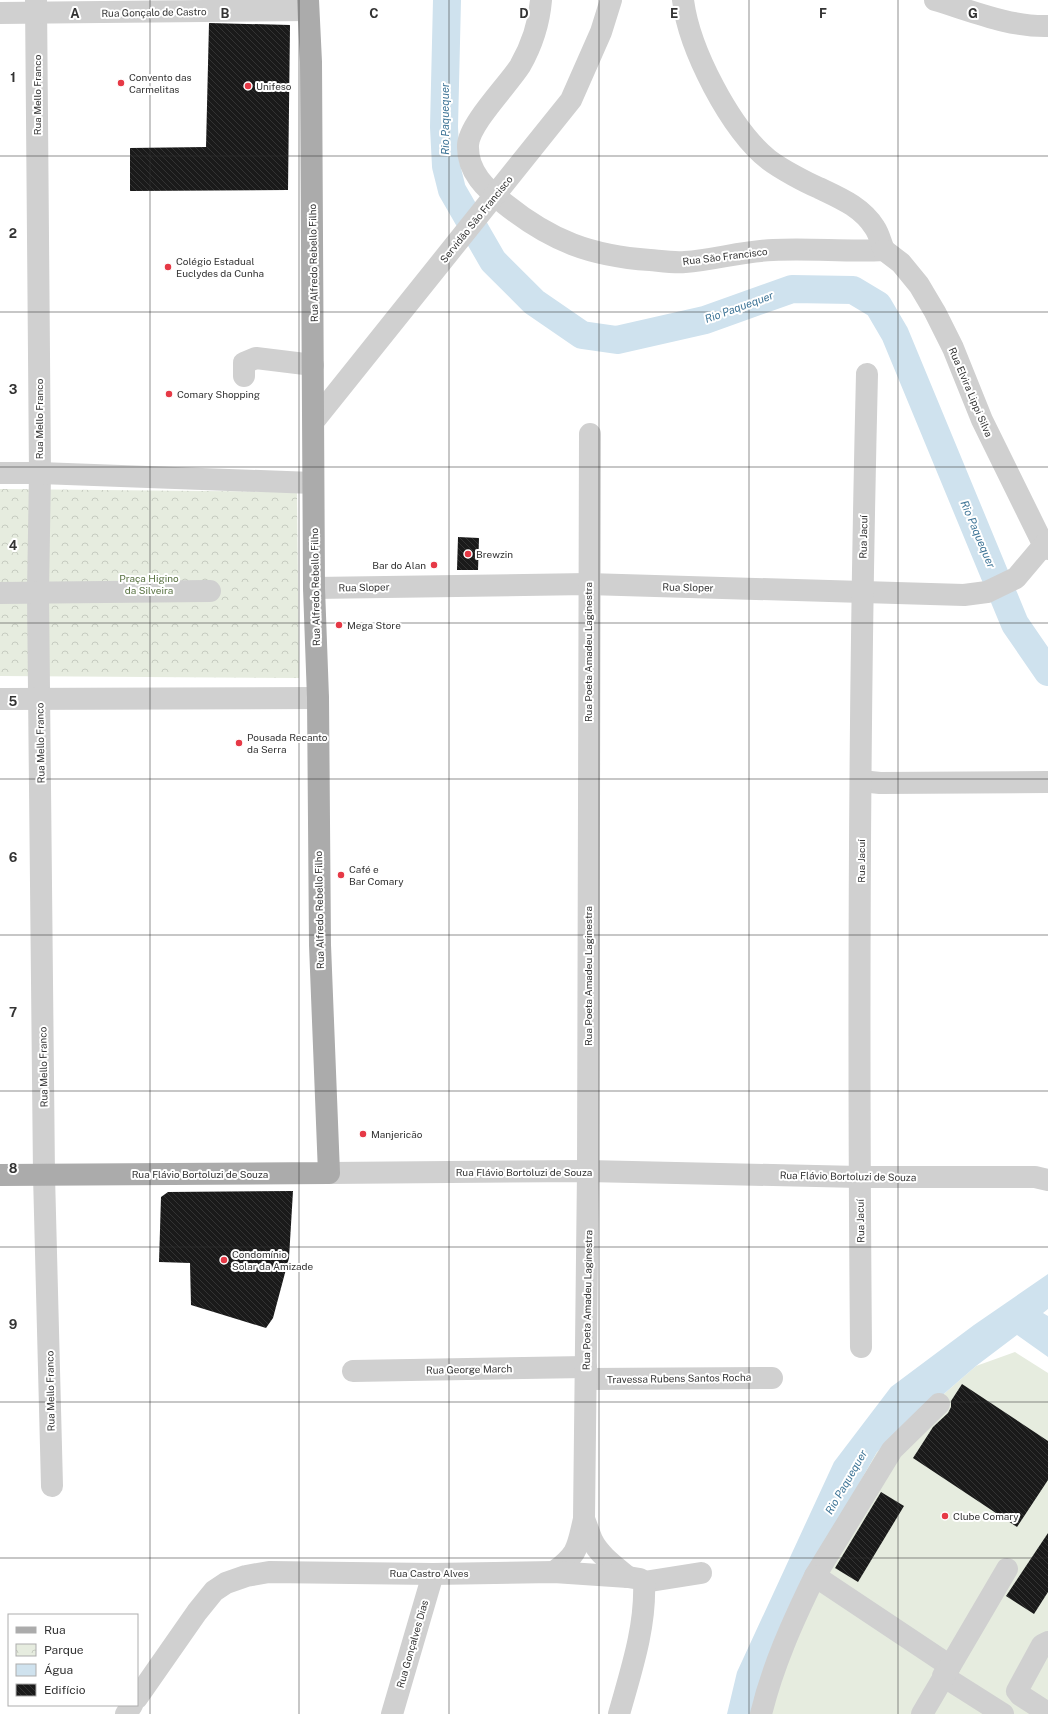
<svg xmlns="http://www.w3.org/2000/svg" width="1048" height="1714" viewBox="0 0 1048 1714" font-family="'Public Sans',sans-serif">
	<defs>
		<pattern id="park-crowns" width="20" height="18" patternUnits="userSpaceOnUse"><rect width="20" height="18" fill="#e6ecdf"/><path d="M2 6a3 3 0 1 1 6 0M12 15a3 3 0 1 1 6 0" fill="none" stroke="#c6cbc0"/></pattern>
		<pattern id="building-back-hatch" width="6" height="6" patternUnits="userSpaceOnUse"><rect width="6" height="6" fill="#1a1a1a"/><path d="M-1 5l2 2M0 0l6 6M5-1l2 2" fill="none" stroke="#333"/></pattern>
	</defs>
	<rect width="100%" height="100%" fill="#fff"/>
	<!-- park -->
	<path fill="url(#park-crowns)" d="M0,489l297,3 2,186 -299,-2z"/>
	<!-- pitch -->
	<path fill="#e6ecdf" d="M1015,1352l33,21v341h-295l52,-135 72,-127 99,-86z"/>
	<!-- water -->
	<path fill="#cfe2ee" d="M1048,1274v35l-5,4 5,3v41l-31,-22 -41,31 -99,86 -72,127 -52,135h-26l10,-42 97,-210 57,-75 83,-62z"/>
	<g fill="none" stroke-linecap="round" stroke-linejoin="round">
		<!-- river -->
		<path stroke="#cfe2ee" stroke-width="28" d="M447,0l-3,127 2,39 6,24 41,71 41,41 48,33 35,5 88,-20 87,-31 61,1 25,15 17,29 120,290 33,48"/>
	</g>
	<!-- building -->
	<g fill="url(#building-back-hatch)">
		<path d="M209,23l81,2 -2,165 -158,1v-43l76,-1z"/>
		<path d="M458,537l21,1 -1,32h-21z"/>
		<path d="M293,1191l-4,67 -16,60 -7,10 -75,-23 -1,-42 -31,-1 2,-65 7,-5z"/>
		<path d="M962,1384l86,57v39l-31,47 -104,-69 20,-31 15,-14 3,-6v-6z"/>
		<path d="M881,1492l23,14 -46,76 -23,-14z"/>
		<path d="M1048,1533v59l-14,22 -28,-18z"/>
	</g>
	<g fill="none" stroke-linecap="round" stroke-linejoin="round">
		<!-- minor -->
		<g stroke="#d0d0d0" stroke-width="22">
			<path d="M36,0l4,473 -2,120 6,582 8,311"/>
			<path d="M541,0c-2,24 -9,45 -21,66 -12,19 -51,58 -52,79 -1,27 18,44 37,59 46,37 86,52 145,56 11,1 24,3 35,2 29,-2 58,-11 88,-12 37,-2 74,2 111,0"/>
			<path d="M683,0c6,49 47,129 86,160 12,9 36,22 50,28 21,10 43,19 56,40 4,6 6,15 9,22"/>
			<path d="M935,0c37,11 74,27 113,26"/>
			<path d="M0,13l308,-3"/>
			<path d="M884,250l17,13 18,22 16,27 18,36 29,72 62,126 4,3"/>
			<path d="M244,376v-13l12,-5 57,7"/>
			<path d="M314,421l257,-321 30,-68 10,-32"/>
			<path d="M0,473h40l273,10"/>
			<path d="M314,588l274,-4 376,11 23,-3 29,-14 32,-38"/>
			<path d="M0,593l210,-2"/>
			<path d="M0,699l318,-1"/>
			<path d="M861,781l19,2 168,-1"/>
			<path d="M329,1173l259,-2 271,6h176l13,3"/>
			<path d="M861,1347c-3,-324 -2,-649 6,-973"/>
			<path d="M353,1371l233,-4"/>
			<path d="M586,1379l186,-1"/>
			<path d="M584,1519c3,7 5,14 8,21 7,15 24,27 36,37"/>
			<path d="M554,1572c25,-19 23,-24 30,-53l4,-348 2,-737"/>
			<path d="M815,1576l77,-126 47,-46"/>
			<path d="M644,1582l57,-9"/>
			<path d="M943,1676l60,38"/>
			<path d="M137,1698l60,-86 17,-21 12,-8 20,-7 23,-4 164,2 121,-2 74,5 12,2 4,3c2,45 -13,89 -25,132"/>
			<path d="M1048,1713l-28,-18 -3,-4 25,-46 6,-3"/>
			<path d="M126,1714l6,-9"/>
			<path d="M392,1714l41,-140"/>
			<path d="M761,1714c12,-49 32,-93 54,-138l135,90"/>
			<path d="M922,1714l85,-145"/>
		</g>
		<!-- major -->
		<path stroke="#ababab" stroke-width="22" d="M0,1175l329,-2 -9,-228 -2,-247 -4,-110 -3,-526 -3,-62"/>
	</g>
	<!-- grid -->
	<path fill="none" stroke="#333" stroke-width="1" stroke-opacity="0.55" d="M150,0v1714M299,0v1714M449,0v1714M599,0v1714M749,0v1714M898,0v1714M0,156h1048M0,312h1048M0,467h1048M0,623h1048M0,779h1048M0,935h1048M0,1091h1048M0,1247h1048M0,1402h1048M0,1558h1048"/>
	<!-- markers -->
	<g fill="#e63946" stroke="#fff" stroke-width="1.5">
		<circle cx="121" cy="83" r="4"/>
		<circle cx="248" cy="86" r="4"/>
		<circle cx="168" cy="267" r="4"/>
		<circle cx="169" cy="394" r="4"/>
		<circle cx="468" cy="554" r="4"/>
		<circle cx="434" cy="565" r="4"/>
		<circle cx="339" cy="625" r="4"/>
		<circle cx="239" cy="743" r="4"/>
		<circle cx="341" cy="875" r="4"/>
		<circle cx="363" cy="1134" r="4"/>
		<circle cx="224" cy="1260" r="4"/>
		<circle cx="945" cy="1516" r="4"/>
	</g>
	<g text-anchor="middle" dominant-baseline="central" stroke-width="4" stroke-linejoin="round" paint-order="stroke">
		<!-- street labels -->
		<g font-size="10" fill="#333" stroke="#fff">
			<text transform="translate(154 12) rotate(-1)">Rua Gonçalo de Castro</text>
			<text transform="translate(37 95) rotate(-90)">Rua Mello Franco</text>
			<text transform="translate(476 219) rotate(-51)">Servidão São Francisco</text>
			<text transform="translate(725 256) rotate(-7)">Rua São Francisco</text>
			<text transform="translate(313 263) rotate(-91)">Rua Alfredo Rebello Filho</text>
			<text transform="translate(971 392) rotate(67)">Rua Elvira Lippi Silva</text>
			<text transform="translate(39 419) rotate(-90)">Rua Mello Franco</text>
			<text transform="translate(863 537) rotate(-89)">Rua Jacuí</text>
			<text transform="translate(315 587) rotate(-91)">Rua Alfredo Rebello Filho</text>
			<text transform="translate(364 587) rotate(-1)">Rua Sloper</text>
			<text transform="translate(688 587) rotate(1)">Rua Sloper</text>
			<text transform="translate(588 652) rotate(-90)">Rua Poeta Amadeu Laginestra</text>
			<text transform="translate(40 743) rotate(-91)">Rua Mello Franco</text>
			<text transform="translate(861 861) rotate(-90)">Rua Jacuí</text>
			<text transform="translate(319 910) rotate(-91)">Rua Alfredo Rebello Filho</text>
			<text transform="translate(588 976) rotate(-90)">Rua Poeta Amadeu Laginestra</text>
			<text transform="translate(43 1067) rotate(-91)">Rua Mello Franco</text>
			<text x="524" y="1172">Rua Flávio Bortoluzi de Souza</text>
			<text x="200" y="1174">Rua Flávio Bortoluzi de Souza</text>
			<text transform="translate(848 1176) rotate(1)">Rua Flávio Bortoluzi de Souza</text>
			<text transform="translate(860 1221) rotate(-91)">Rua Jacuí</text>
			<text transform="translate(587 1300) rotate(-89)">Rua Poeta Amadeu Laginestra</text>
			<text transform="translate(469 1369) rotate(-1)">Rua George March</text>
			<text transform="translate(679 1378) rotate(-1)">Travessa Rubens Santos Rocha</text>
			<text transform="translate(50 1391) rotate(-91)">Rua Mello Franco</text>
			<text x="429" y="1573">Rua Castro Alves</text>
			<text transform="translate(412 1644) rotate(-74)">Rua Gonçalves Dias</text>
		</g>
		<!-- poi labels -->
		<g font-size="10" fill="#333" stroke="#fff" text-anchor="start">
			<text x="129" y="77">Convento das<tspan x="129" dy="12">Carmelitas</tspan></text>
			<text x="256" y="86">Unifeso</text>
			<text x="176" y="261">Colégio Estadual<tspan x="176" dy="12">Euclydes da Cunha</tspan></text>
			<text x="177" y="394">Comary Shopping</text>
			<text x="476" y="554">Brewzin</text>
			<text x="426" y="565" text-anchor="end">Bar do Alan</text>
			<text x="347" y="625">Mega Store</text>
			<text x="247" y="737">Pousada Recanto<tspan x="247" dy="12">da Serra</tspan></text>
			<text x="349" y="869">Café e<tspan x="349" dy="12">Bar Comary</tspan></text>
			<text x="371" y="1134">Manjericão</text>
			<text x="232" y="1254">Condomínio<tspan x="232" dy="12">Solar da Amizade</tspan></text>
			<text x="953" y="1516">Clube Comary</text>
		</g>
		<!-- park labels -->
		<g font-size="10" fill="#56703f" stroke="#fff">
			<text x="149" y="578">Praça Higino<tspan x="149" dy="12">da Silveira</tspan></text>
		</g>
		<!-- water labels -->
		<g font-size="11" font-style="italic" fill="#3f7597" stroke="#fff">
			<text transform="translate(445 119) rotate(-90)">Rio Paquequer</text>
			<text transform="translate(739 307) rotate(-20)">Rio Paquequer</text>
			<text transform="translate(978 534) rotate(67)">Rio Paquequer</text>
			<text transform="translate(846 1482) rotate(-60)">Rio Paquequer</text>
		</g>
	</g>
	<g font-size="13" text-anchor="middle" font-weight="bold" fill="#333" stroke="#fff" stroke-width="4" stroke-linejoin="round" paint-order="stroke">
		<text x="75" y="18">A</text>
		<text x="225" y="18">B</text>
		<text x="374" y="18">C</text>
		<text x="524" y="18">D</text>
		<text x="674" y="18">E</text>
		<text x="823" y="18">F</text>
		<text x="973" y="18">G</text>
		<text x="13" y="82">1</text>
		<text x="13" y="238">2</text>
		<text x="13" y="394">3</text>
		<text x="13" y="550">4</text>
		<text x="13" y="706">5</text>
		<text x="13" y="862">6</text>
		<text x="13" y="1017">7</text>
		<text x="13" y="1173">8</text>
		<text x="13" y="1329">9</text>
	</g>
	<!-- legend -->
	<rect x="8" y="1614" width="130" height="92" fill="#ffffff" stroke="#adadad"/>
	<rect x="16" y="1627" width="20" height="6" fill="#ababab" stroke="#adadad"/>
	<text x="44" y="1634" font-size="12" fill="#333333">Rua</text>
	<rect x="16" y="1644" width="20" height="12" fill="url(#park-crowns)" stroke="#adadad"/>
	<text x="44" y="1654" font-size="12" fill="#333333">Parque</text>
	<rect x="16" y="1664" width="20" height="12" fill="#cfe2ee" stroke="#adadad"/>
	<text x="44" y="1674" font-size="12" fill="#333333">Água</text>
	<rect x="16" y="1684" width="20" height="12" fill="url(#building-back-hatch)" stroke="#adadad"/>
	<text x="44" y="1694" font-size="12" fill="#333333">Edifício</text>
</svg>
